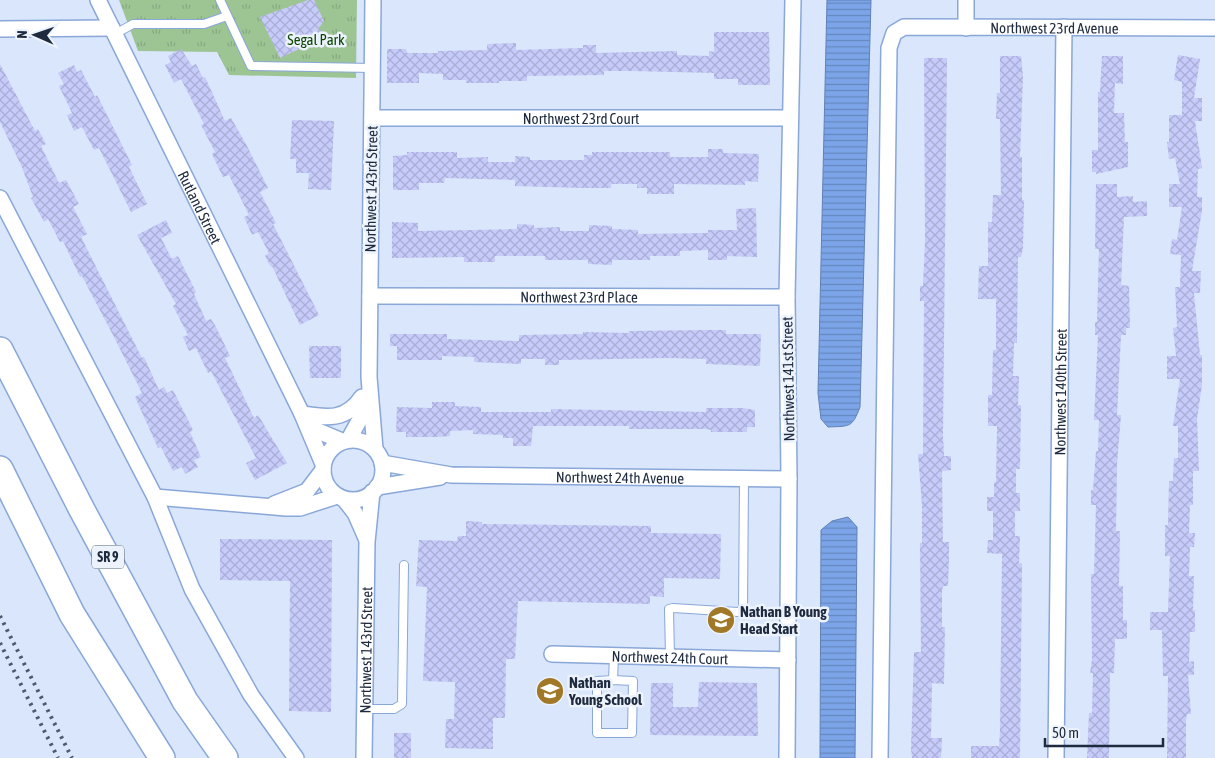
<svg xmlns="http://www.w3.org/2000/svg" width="1215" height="758" viewBox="0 0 1215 758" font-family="'Asap Condensed',sans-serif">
	<defs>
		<pattern id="park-tufts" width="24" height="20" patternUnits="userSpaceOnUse" patternTransform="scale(1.25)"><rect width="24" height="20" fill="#9dc594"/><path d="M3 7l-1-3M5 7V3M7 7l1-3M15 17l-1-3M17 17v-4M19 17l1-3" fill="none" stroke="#87a981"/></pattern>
		<pattern id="water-rules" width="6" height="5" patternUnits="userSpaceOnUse" patternTransform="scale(1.25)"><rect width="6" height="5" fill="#7ca5e9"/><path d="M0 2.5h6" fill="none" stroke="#6587be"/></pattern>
		<pattern id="building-cross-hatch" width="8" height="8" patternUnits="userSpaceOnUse" patternTransform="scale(1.25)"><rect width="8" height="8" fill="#c6cbf9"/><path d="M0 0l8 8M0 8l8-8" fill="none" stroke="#aaaed6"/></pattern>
	</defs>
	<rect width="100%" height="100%" fill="#d9e6fb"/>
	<!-- park -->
	<path fill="url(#park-tufts)" d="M119,0h238l-1,78 -127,-3 -12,-23 -79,-1z"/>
	<!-- water -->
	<g fill="url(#water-rules)" stroke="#6080b6">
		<path d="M827,0h44l-11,407c-8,21 -10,19 -32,20l-7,-8 -3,-26z"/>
		<path d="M848,517l9,10 -2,231h-35l1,-228 11,-9z"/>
	</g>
	<!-- building -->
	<g fill="url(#building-cross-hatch)">
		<path d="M308,0h6l10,21 -6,8 11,6 -6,13 -13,-4 -30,14 -20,-41z"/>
		<path d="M714,32h55l1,53h-32v-6h-24v-6l-82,-2h-28v4l-77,1v5h-28v2h-33v-3h-23v-6l-24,-1v10h-32v-34h19l1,4h31v-2l49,-1v-6l29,-1v7l67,-2v-3h13v8l81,-2v4l32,1v-5l5,1z"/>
		<path d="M181,49l11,17 4,-2 7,14 2,-1 20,44 6,-3 15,26 22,44 -8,4 16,31 -3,1 46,91 -19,10 -28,-59 -1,1 -6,-11 4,-3 -11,-21 -6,3 -8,-18 5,-2 -20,-40 -6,2 -11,-23 3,-2 -14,-27 3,-1 -23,-45 -7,4 -9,-18 6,-3 -3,-6z"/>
		<path d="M1178,55l22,4 -6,39h8v23h-7l7,47 -4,1 -1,28h5v13l-10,61h9l-1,22h-6l6,62h2v30l-5,34 2,52h-6v34h-3l-1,28h6l-1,14h-4l-1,29h5l-1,34h2v22h-5l-1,30 5,-1v14h-6l3,39h-4l-1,5v39h-19l1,-82h-5l-1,-46h-12v-18h18l2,-56h-5v-31h3l1,-44h4l1,-23h4v-32h-5l7,-47h-13v-23h9l-3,-28 4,-1 -2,-40h5l1,-32 -11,-1 2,-15 5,1 5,-33h-13v-23h11l-5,-26 -6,1 -2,-17h2v-27h13v-33l-8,-2z"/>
		<path d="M1000,56h21l2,21 -3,80h2v43h2l-1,48 -2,9h-3l-1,86h-3l-1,33h6l-1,29h3l-1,64h-4v24h4v18h-5v25h5l-1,27h3l-2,195h-49v-12h28l1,-15 2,-177 -15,-1 1,-13h5v-29h-6v-14h7v-15h2l1,-56h-9v-31h4l1,-45h3v-51h-18l1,-33h9v-44h4l1,-27h8l-1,-76h-4l1,-26h3z"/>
		<path d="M1102,56h21v28l-8,-1 -1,30h10l1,29h3v25l-32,7v-2h-4v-22h6v-58h2z"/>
		<path d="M924,58h23l-4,378 1,20h7v14l-9,1 1,71h6v17l-1,27h-5l-1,5v36h3l-1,57 -12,-1 -1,55h11l-1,20h-29l-1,-9 3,-97h7l-1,-109h2v-38l-4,-51h5l1,-153h-4v-15h3l2,-45z"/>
		<path d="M0,64l35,67 3,-2 8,15 -5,2 18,37 7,-3 13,24 -6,3 14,27 -6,3 61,121 2,-1 15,33 5,-3 3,6 6,-3 20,40 -3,2 11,25 -7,3 4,7 -13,7 -3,-7 -9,4 -12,-24 -3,1 -23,-51 7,-4 -27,-54 -33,-63 -2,1 -17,-36 -3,1 -12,-23 -4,3 -13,-24 2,-1 -12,-32 -21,-43z"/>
		<path d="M74,65l3,7 4,-2 14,27 2,-2 35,70 -3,2 18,37 -16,8 -32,-64 -5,2 -12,-23 -8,4 -7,-16 5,-2 -13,-27 5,-2 -6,-11z"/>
		<path d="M292,120l42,1 -3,69 -23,-1 1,-16h-13v-14h-6z"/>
		<path d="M708,149h15v4l36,1 -1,28 -13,-1v4l-71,-1v10h-27v-6h-10v-4h-26v4h-28l-68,-2v-6l-70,-2 -1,5h-25v7h-26v-34l14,-1v-3h50v6l31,-1v5h27v-6l15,1v3h54v-5h8v-3h78v5h38z"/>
		<path d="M1096,184h21v13l16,-1v6l14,-1v15l-23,1 -3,68 8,1 1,42h-4v7h-5l-4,80h4l-4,49 -1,67h4l-1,55h4v34h4v19h-12l-1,34h-4l-1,85h-22l2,-45h3l1,-40h-3l2,-14 -1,-85h3l2,-69h-5v-15h2l3,-39h2l1,-31h-5l4,-85h-3v-13h2l2,-73h-4z"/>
		<path d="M756,208l1,49 -30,-1v4h-19v-10l-28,1v5h-30v4h-38v5l-24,-1v-4h-43v-4h-50v6h-31v-5l-72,1v-36l26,1v8l99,-2v-5l17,1v3l26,-1v4h29v-6l23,1v3l26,1v4l70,-1v-3h29l-1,-21z"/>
		<path d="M166,220l6,13 -11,5 11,21 6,-3 18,36 -2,2 12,27 5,-2 5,8 14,29 -5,2 29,60 4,-3 29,48 -32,17 -9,-17 10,-5 -45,-87 -3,2 -12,-25 -7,3 -6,-14 5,-2 -15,-29 3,-2 -39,-69z"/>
		<path d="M706,330h20v4h35l-1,32 -54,-2v-5l-38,-1 -109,2v5h-14v-6h-24v5l-47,-2v-5l-32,-1v4h-45v-14h-7v-12h57v5l72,2v-6l64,-1v-2l46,1v-2z"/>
		<path d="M309,346h32v32h-31z"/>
		<path d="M432,402h23v4l26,1v5h70v-3l155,3v-4h37l12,2v17h-8v5h-36v-2l-5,-1h-77v-3h-96l-2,20h-18v-8h-10v-3l-30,-1v-4l-23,1v5l-14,1h-30v-5h-10l1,-25 35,1z"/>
		<path d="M466,521l16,1v2l169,2v7l70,1 -1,45 -56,-1v19l-14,-1v8l-132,-3 -3,58h-9l-1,59h-12v31l-48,-1 1,-29h8l1,-37 -32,-1 4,-94 -11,-1 3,-46 38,1 1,-5h8z"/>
		<path d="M220,539l112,1 -1,172 -42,-1 1,-130 -70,-1z"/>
		<path d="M699,682l58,1 1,53 -108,-1 1,-52h22v24h25z"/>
		<rect x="394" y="733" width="17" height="25"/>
	</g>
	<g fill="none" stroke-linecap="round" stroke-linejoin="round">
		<defs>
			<g id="lane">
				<path d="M220,0l31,66 122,2"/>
				<path d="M115,34l18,-10h71l23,-8"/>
				<path d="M670,657l-1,-48 4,-1 65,4 5,-2 1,-131"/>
				<path d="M613,680l20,1 -1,52h-35v-52l16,-1 1,-24"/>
				<path d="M364,709h30l8,-5 2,-139"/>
			</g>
			<g id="street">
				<path id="s1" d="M98,0l204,414 21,50"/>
				<path d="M373,0l-4,377 6,72"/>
				<path d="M966,28v-28"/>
				<path d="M0,29l112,-1"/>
				<path id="s2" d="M372,118h418"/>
				<path d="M0,198l155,299 37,92 59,106 45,63"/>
				<path id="s3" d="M370,296l417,1"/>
				<path d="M302,414c25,4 44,7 60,-17"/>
				<path d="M305,417l13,14 24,10"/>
				<path d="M349,439l11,-20 2,-21"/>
				<circle cx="353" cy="470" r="30"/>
				<path id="s4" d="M382,463l69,12 338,4"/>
				<path d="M377,487l63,-10"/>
				<path d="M155,497l131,11h14l37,-12"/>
				<path d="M344,499l11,14 11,25"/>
				<path d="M274,504l33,-13 16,-21"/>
				<path id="s5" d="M552,654l236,6"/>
				<path id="s6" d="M364,758l3,-216 5,-50"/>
				<path d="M787,758l2,-279 -2,-182 6,-297"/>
				<path id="s7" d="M880,758l9,-710 5,-15 10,-6 311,1"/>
				<path id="s8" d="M1056,758l8,-731"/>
			</g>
			<g id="primary">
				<path d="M0,350l81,158 104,193 40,57"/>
				<path d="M0,469l72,145 90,144"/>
			</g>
		</defs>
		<!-- lane casing -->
		<use href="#lane" stroke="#89a7d9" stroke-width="10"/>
		<!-- street casing -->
		<use href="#street" stroke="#89a7d9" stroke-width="18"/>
		<!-- primary casing -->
		<use href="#primary" stroke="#89a7d9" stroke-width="28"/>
		<!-- lane -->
		<use href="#lane" stroke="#fff" stroke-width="8"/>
		<!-- street -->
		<use href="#street" stroke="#fff" stroke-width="15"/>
		<!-- primary -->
		<use href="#primary" stroke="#fff" stroke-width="25"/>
		<!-- rail -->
		<g stroke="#4d596d" stroke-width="4" stroke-dasharray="2.5 5" stroke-linecap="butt">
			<path d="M0,616l72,142"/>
			<path d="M0,643l58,115"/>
		</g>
	</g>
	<!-- icons -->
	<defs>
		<symbol id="school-disc" viewBox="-11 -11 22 22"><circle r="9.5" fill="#a17827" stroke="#ecf3fd"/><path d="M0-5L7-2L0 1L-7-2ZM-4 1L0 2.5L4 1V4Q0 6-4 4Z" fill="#fff"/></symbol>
	</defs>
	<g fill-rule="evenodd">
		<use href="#school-disc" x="705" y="604" width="32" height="32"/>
		<use href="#school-disc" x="534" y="675" width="32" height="32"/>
	</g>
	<g text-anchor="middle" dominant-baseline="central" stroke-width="5" stroke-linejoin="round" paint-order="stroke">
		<!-- shield labels -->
		<rect fill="#ecf3fd" stroke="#5c6677" stroke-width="1" x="92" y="545.5" width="32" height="23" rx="4"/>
		<g font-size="14" font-weight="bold" fill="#1e2a3e">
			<text x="108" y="557">SR 9</text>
		</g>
		<!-- street labels -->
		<g font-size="15" fill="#1e2a3e" stroke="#ecf3fd">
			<text stroke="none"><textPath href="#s7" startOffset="888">Northwest 23rd Avenue</textPath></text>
			<text stroke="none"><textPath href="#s2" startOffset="209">Northwest 23rd Court</textPath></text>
			<text transform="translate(371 189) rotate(-89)">Northwest 143rd Street</text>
			<text stroke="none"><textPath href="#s1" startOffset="231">Rutland Street</textPath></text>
			<text stroke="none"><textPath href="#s3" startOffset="209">Northwest 23rd Place</textPath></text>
			<text transform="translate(788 379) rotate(-91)">Northwest 141st Street</text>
			<text stroke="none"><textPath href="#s8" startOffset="366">Northwest 140th Street</textPath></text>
			<text stroke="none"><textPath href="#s4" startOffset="239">Northwest 24th Avenue</textPath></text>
			<text stroke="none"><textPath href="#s6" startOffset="108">Northwest 143rd Street</textPath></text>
			<text stroke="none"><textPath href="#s5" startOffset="118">Northwest 24th Court</textPath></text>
		</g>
		<!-- park labels -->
		<g font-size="15" fill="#0e4500" stroke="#ecf3fd">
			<text x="316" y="39">Segal Park</text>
		</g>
		<!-- poi labels -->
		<g font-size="15" font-weight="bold" fill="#1e2a3e" stroke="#ecf3fd" text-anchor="start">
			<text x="740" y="611">Nathan B Young<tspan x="740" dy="17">Head Start</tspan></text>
			<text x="569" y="682">Nathan<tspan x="569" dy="17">Young School</tspan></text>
		</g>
	</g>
	<!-- north arrow -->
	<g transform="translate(35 35) rotate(272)" stroke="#ecf3fd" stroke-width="4" paint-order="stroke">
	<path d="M0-4L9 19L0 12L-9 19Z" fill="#1e2a3e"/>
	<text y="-8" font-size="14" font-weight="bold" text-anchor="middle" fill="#1e2a3e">N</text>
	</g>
	<!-- scale -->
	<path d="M1045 738v8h118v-8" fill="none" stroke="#1e2a3e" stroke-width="2.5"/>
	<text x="1052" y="738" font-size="15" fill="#1e2a3e" stroke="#ecf3fd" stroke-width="4" paint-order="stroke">50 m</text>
</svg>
